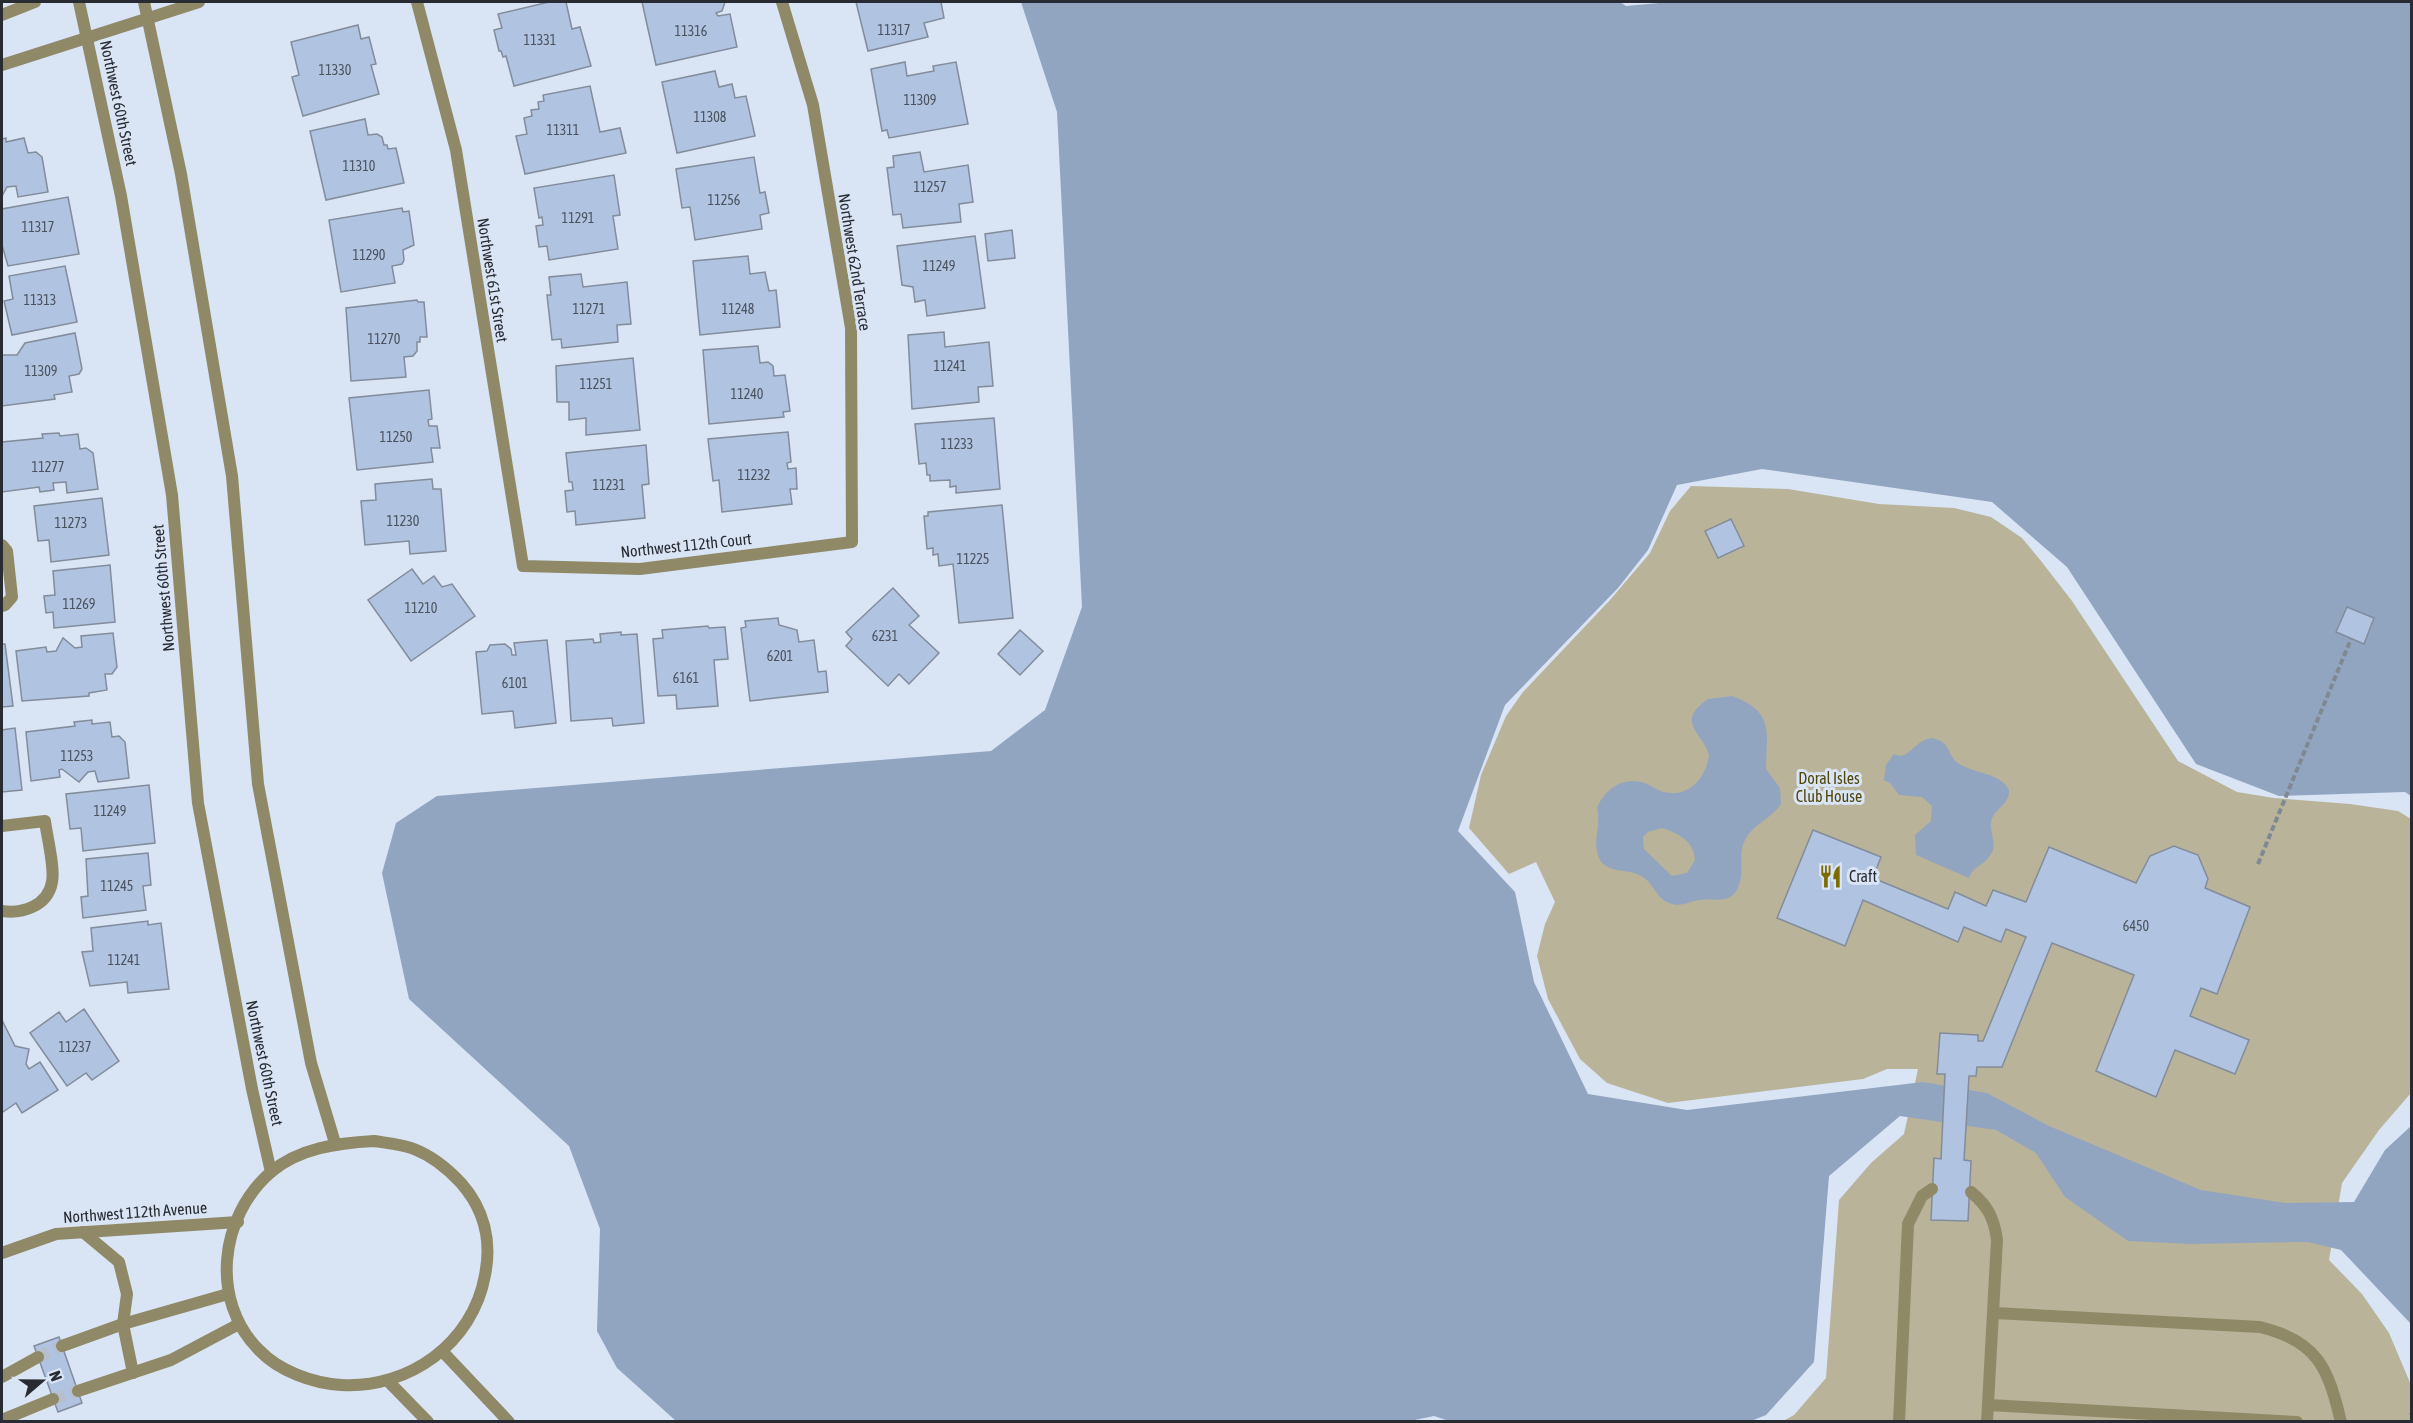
<svg xmlns="http://www.w3.org/2000/svg" width="2413" height="1423" viewBox="0 0 2413 1423" font-family="'Asap Condensed',sans-serif">
	<rect width="100%" height="100%" fill="#d9e4f5"/>
	<!-- green -->
	<path fill="#b9b39a" d="M1691,486l97,3 91,15 75,4 37,9 31,21 19,23 31,40 106,160 59,31 37,6 76,6 48,7 13,8v274l-32,37 -37,53 -13,77 33,34 27,39 22,52v36h-628l11,-6 32,-37 13,-178 32,-37 33,-29 14,-65h-31l-24,10 -195,24 -61,-20 -27,-24 -32,-60 -11,-43 8,-32 10,-22 -19,-40 -27,12 -40,-46 12,-53 25,-59 17,-24 87,-92 40,-47 20,-42z"/>
	<!-- water -->
	<g fill="#92a5c0" fill-rule="evenodd">
		<path d="M1021,2h599l6,4 44,-4h741v794l-6,-4 -126,4 -83,-32 -129,-197 -75,-65 -230,-33 -85,16 -29,65 -30,38 -113,117 -47,126 57,61 19,90 54,112 99,16 236,-28 64,11 62,33 152,64 84,13 69,-1 31,-52 26,-24v198l-70,-74 -33,-8 -118,2 -62,-3 -63,-44 -29,-44 -40,-23 -96,-14 -71,60 -15,186 -48,53 -15,6 -299,1 -18,-6 -29,6 -729,-1 -59,-53 -20,-37 3,-102 -31,-83 -160,-147 -27,-126 14,-50 41,-27 554,-45 54,-41 37,-103 -25,-495z"/>
		<path d="M1732,696c44,16 34,38 34,73l14,19 1,16c-10,15 -27,19 -36,36 -8,15 0,30 -6,45 -7,20 -23,13 -39,15 -11,1 -19,8 -31,3 -13,-5 -15,-19 -26,-26 -14,-9 -30,-3 -42,-15 -11,-21 1,-33 -4,-54 8,-20 29,-33 50,-24 6,2 10,7 17,8 25,6 42,-14 45,-37 -6,-22 -35,-33 -1,-56zM1662,828c16,5 32,13 33,32l-8,13 -15,3 -28,-27 -1,-12 5,-5z"/>
		<path d="M1932,738c21,5 13,15 26,25 15,11 42,9 51,27 1,15 -15,18 -18,32 -2,11 7,21 0,32 -6,11 -18,12 -22,24l-53,-23 -1,-20 16,-14 1,-15 -10,-9 -23,-2 -9,-12 -6,-3 2,-15 8,-11c15,8 18,-13 38,-16z"/>
	</g>
	<!-- building -->
	<g fill="#b0c3e0" stroke="#828c9b" stroke-width="1.5">
		<path d="M549,2h17l6,27 8,-2 11,39 -77,20 -8,-30 -3,1 -2,-6h-2l-5,-21 8,-2 -4,-14z"/>
		<path d="M642,2h83l-3,9 -6,2 2,3 12,-2 7,33 -81,18z"/>
		<path d="M856,2h85l3,16 -20,5 4,14 -60,14z"/>
		<path d="M358,25l3,14 8,-2 7,27 -5,1 8,29 -76,22 -11,-39 7,-2 -8,-33z"/>
		<path d="M905,62l2,14 27,-5 -1,-5 23,-4 12,62 -79,14 -2,-8 -5,1 -11,-62z"/>
		<path d="M715,71l4,16 13,-3 3,14 11,-2 9,40 -78,17 -15,-71z"/>
		<path d="M590,86l10,46 20,-4 6,25 -101,21 -9,-38 11,-2 -3,-16 8,-2 -1,-6 8,-1 -1,-7 6,-1 -1,-6z"/>
		<path d="M365,119l3,16 9,-1 5,3 2,8h3l1,4 8,-1 8,35 -78,17 -16,-69z"/>
		<path d="M6,138v4l18,-4 4,15 8,-1 6,5 6,35 -30,5 -2,-11 -9,1 -5,9v-57z"/>
		<path d="M920,152l4,20 44,-7 5,37 -14,2 2,18 -58,6 -2,-14 -8,1 -6,-47 7,-1 -1,-11z"/>
		<path d="M754,157l6,36 5,-1 4,21 -9,2 2,14 -67,11 -5,-33 -8,1 -6,-39z"/>
		<path d="M614,175l6,40 -7,1 5,33 -69,11 -2,-14 -8,1 -3,-21 7,-1 -1,-8 -3,1 -5,-30z"/>
		<path d="M68,197l11,57 -71,12 -6,-21v-36z"/>
		<path d="M402,208l1,4 6,-1 5,34 -11,5 1,10 -2,4 -10,2 3,17 -54,9 -12,-72z"/>
		<path d="M1012,230l3,28 -27,3 -3,-27z"/>
		<path d="M975,236l10,72 -58,8 -2,-16 -10,2 -2,-15 -11,-2 -5,-39z"/>
		<path d="M748,256l2,18 15,-2 4,19 7,-1 4,37 -80,8 -7,-74z"/>
		<path d="M65,266l12,56 -65,13 -8,-34 9,-2 -4,-23z"/>
		<path d="M581,274l2,13 44,-5 4,42 -14,1 1,17 -56,6 -1,-9 -9,1 -5,-45h4l-2,-18z"/>
		<path d="M417,300l1,2h6l3,35h-7v5h-3v9l-4,5 -9,1 2,20 -55,4 -5,-73z"/>
		<path d="M944,332l1,15 44,-5 4,44 -15,1 1,15 -67,7 -4,-74z"/>
		<path d="M75,333l7,36 -3,5 -10,2 3,16 -18,3 1,4 -53,7v-51h15l8,-12z"/>
		<path d="M758,346l2,17 8,-1 5,4 1,10 11,-1 5,36 -7,1 1,5 -75,7 -6,-74z"/>
		<path d="M633,358l7,72 -54,5v-17l-17,2v-18h-12l-1,-36z"/>
		<path d="M429,390l3,29 -4,1 1,6h8l3,22h-9l2,14 -76,8 -8,-72z"/>
		<path d="M994,418l6,71 -44,4v-7l-6,1v-7l-20,1v-6h-3l-1,-12 -7,1 -4,-40z"/>
		<path d="M788,432l3,30 -4,1 1,6 8,-1 1,21h-7l2,15 -70,8 -3,-32 -6,1 -5,-42z"/>
		<path d="M59,433l1,3 18,-2 2,15 6,-1 7,5 5,36 -31,4 -1,-11 -13,1 1,7 -14,2 -1,-5 -37,5v-50l41,-4 -1,-4z"/>
		<path d="M646,445l3,39 -7,1 3,33 -69,7 -1,-14 -8,1 -2,-21 8,-1 -1,-8h-3l-3,-29z"/>
		<path d="M432,479l1,10h8l5,62 -36,3 -1,-13 -44,4 -4,-44 15,-1 -1,-16z"/>
		<path d="M102,498l7,57 -58,7 -2,-22 -11,1 -4,-35z"/>
		<path d="M1002,505l11,113 -54,5 -6,-59 -14,2 -1,-12 -5,1v-7l-6,1 -3,-33h4v-4z"/>
		<path d="M1731,519l13,27 -26,12 -13,-27z"/>
		<path d="M110,565l5,57 -61,6 -1,-16 -7,1 -2,-17 11,-1 -2,-24z"/>
		<path d="M412,569l11,15 11,-8 8,11 10,-3 23,32 -64,45 -43,-61z"/>
		<path d="M893,588l26,28 -10,9 30,28 -30,31 -10,-10 -11,12 -42,-40 6,-7 -6,-7z"/>
		<path d="M2347,607l27,11 -10,26 -28,-12z"/>
		<path d="M778,618l1,7 18,5 2,12 15,-2 4,32 8,-1 2,21 -78,9 -9,-73 5,-1 -1,-6z"/>
		<path d="M708,626l1,2 16,-1 3,32 -14,1 4,46 -41,3 -1,-14 -18,1 -5,-57 10,-1 -1,-8z"/>
		<path d="M1020,630l23,21 -23,24 -22,-21z"/>
		<path d="M621,632v3l16,-1 7,89 -31,3 -1,-8 -41,3 -5,-80 27,-2 1,4 7,-1 -1,-8z"/>
		<path d="M113,633l4,34 -5,7h-7l2,16 -18,3v3l-67,5 -6,-50 30,-4 1,5 9,-1 7,-13 12,10 7,-1 -1,-11z"/>
		<path d="M547,640l9,83 -41,5 -2,-17 -31,3 -6,-62 11,-1 3,-6 15,-1 6,5 1,6h4l-2,-12z"/>
		<path d="M2,644h3l8,62 -11,1z"/>
		<path d="M92,720v4l18,-2 2,15 7,-1 6,6 4,36 -31,4 -3,-11 -7,1 -9,10 -17,-13 -3,1 1,7 -29,4 -5,-49 49,-6 -1,-4z"/>
		<path d="M15,728l7,62 -20,2v-62z"/>
		<path d="M149,785l6,58 -72,8 -2,-23 -11,1 -4,-35z"/>
		<path d="M1813,830l68,27 -8,21 75,31 7,-17 31,14 7,-16 33,12 23,-55 87,36 14,-27 24,-10 24,9 10,24 -3,9 45,19 -33,87 -16,-6 -11,28 59,24 -14,34 -60,-24 -19,47 -60,-26 38,-96 -82,-32 -50,124h-25l-1,9h-7l-5,84 7,1 -3,60 -37,-1 3,-62 7,1 4,-85h-8l3,-41 38,2v6h5l43,-104 -20,-8 -5,13 -37,-15 -6,15 -95,-42 -18,46 -68,-28z"/>
		<path d="M148,853l3,32 -8,1 3,24 -63,8 -2,-21 7,-1 -2,-37z"/>
		<path d="M148,921v4l13,-2 8,66 -41,4 -1,-11 -37,4 -8,-34 11,-1 -2,-23z"/>
		<path d="M84,1009l35,52 -27,19 -6,-7 -19,13 -37,-53 29,-21 7,10z"/>
		<path d="M2,1020l13,26 14,3 -3,15 3,5 11,-7 18,28 -36,23 -6,-10 -13,9 -1,-2z"/>
		<path d="M59,1337l23,66 -24,9 -24,-66z"/>
	</g>
	<g fill="none" stroke-linecap="round" stroke-linejoin="round">
		<!-- minor-tunnel -->
		<g stroke="#b6bfce" stroke-width="12" stroke-dasharray="12 6" stroke-linecap="butt">
			<path d="M38,1357l24,-11"/>
			<path d="M53,1399l25,-8"/>
		</g>
		<!-- path -->
		<g stroke="#808893" stroke-width="4" stroke-dasharray="6 3" stroke-linecap="butt">
			<path d="M2258,864l93,-225"/>
			<path d="M2410,1415l2,-1"/>
		</g>
		<!-- service -->
		<g stroke="#908968" stroke-width="12">
			<path d="M2,826l43,-5c2,16 10,47 7,61 -4,24 -30,32 -50,29"/>
			<path d="M1971,1192c17,14 23,26 26,48l-10,182"/>
			<path d="M1994,1313l266,14c58,14 68,41 81,95"/>
			<path d="M1989,1405l308,17"/>
			<path d="M1899,1422l9,-198 14,-28 10,-7"/>
		</g>
		<!-- minor -->
		<g stroke="#908968" stroke-width="12">
			<path d="M79,2l42,194 51,299 26,308 54,286 19,83"/>
			<path d="M144,2l37,172 51,302 26,308 53,279 24,80"/>
			<path d="M417,2l39,148 67,416 117,3 212,-27 -1,-214 -38,-223 -31,-103"/>
			<path d="M2,15l33,-13"/>
			<path d="M2,65l197,-63"/>
			<path d="M2,545l5,6 5,46 -7,8 -3,1"/>
			<path d="M374,1141c12,2 27,3 40,8 18,7 34,20 47,34 23,26 31,58 24,92 -12,68 -76,114 -144,110 -29,-2 -62,-14 -82,-35 -49,-49 -40,-133 12,-178 28,-24 67,-29 103,-31z"/>
			<path d="M83,1232l36,30 8,32 -4,30 10,49"/>
			<path d="M2,1253l54,-19 182,-12"/>
			<path d="M62,1346l61,-22 105,-30"/>
			<path d="M443,1352l66,70"/>
			<path d="M2,1377l36,-20"/>
			<path d="M388,1381l40,41"/>
			<path d="M78,1391l93,-31 68,-36"/>
			<path d="M2,1420l51,-21"/>
		</g>
	</g>
	<!-- icons -->
	<defs>
		<symbol id="restaurant-bare" viewBox="-9 -9 18 18"><path d="M-5-6h1v4h1v-4h1v4h1v-4h1v5L-1.5 .5V6h-2V.5L-5-1ZM5-6V6H3V1.5H1.5Q1.5-4 5-6Z" fill="#7c6a02" stroke="#d9e4f5" stroke-width="2.5" paint-order="stroke"/></symbol>
	</defs>
	<g fill-rule="evenodd">
		<use href="#restaurant-bare" x="1814" y="860" width="33" height="33"/>
	</g>
	<g text-anchor="middle" dominant-baseline="central" stroke-width="6" stroke-linejoin="round" paint-order="stroke">
		<!-- number labels -->
		<g font-size="14" fill="#4a525e">
			<text x="894" y="30">11317</text>
			<text x="691" y="31">11316</text>
			<text x="540" y="40">11331</text>
			<text x="335" y="70">11330</text>
			<text x="920" y="100">11309</text>
			<text x="710" y="117">11308</text>
			<text x="563" y="130">11311</text>
			<text x="359" y="166">11310</text>
			<text x="930" y="187">11257</text>
			<text x="724" y="200">11256</text>
			<text x="578" y="218">11291</text>
			<text x="38" y="227">11317</text>
			<text x="369" y="255">11290</text>
			<text x="939" y="266">11249</text>
			<text x="40" y="300">11313</text>
			<text x="589" y="309">11271</text>
			<text x="738" y="309">11248</text>
			<text x="384" y="339">11270</text>
			<text x="950" y="366">11241</text>
			<text x="41" y="371">11309</text>
			<text x="596" y="384">11251</text>
			<text x="747" y="394">11240</text>
			<text x="396" y="437">11250</text>
			<text x="957" y="444">11233</text>
			<text x="48" y="467">11277</text>
			<text x="754" y="475">11232</text>
			<text x="609" y="485">11231</text>
			<text x="403" y="521">11230</text>
			<text x="71" y="523">11273</text>
			<text x="973" y="559">11225</text>
			<text x="79" y="604">11269</text>
			<text x="421" y="608">11210</text>
			<text x="885" y="636">6231</text>
			<text x="780" y="656">6201</text>
			<text x="686" y="678">6161</text>
			<text x="515" y="683">6101</text>
			<text x="77" y="756">11253</text>
			<text x="110" y="811">11249</text>
			<text x="117" y="886">11245</text>
			<text x="2136" y="926">6450</text>
			<text x="124" y="960">11241</text>
			<text x="75" y="1047">11237</text>
		</g>
		<!-- street labels -->
		<g font-size="16" fill="#282c32" stroke="#d9e4f5">
			<text transform="translate(119 103) rotate(78)">Northwest 60th Street</text>
			<text transform="translate(855 262) rotate(81)">Northwest 62nd Terrace</text>
			<text transform="translate(493 280) rotate(81)">Northwest 61st Street</text>
			<text transform="translate(686 545) rotate(-6)">Northwest 112th Court</text>
			<text transform="translate(163 588) rotate(-95)">Northwest 60th Street</text>
			<text transform="translate(265 1063) rotate(78)">Northwest 60th Street</text>
			<text transform="translate(135 1212) rotate(-4)">Northwest 112th Avenue</text>
		</g>
		<!-- park labels -->
		<g font-size="16" fill="#51460a" stroke="#d9e4f5">
			<text x="1829" y="778">Doral Isles<tspan x="1829" dy="18">Club House</tspan></text>
		</g>
		<!-- poi labels -->
		<g font-size="16" fill="#282c32" stroke="#d9e4f5" text-anchor="start">
			<text x="1849" y="876">Craft</text>
		</g>
	</g>
	<!-- border -->
	<rect width="2413" height="1423" fill="none" stroke="#282c32" stroke-width="6"/>
	<!-- north arrow -->
	<g transform="translate(42 1381) rotate(70)" stroke="#d9e4f5" stroke-width="4.5" paint-order="stroke">
	<path d="M0-4.5L10 22L0 15L-10 22Z" fill="#282c32"/>
	<text y="-9" font-size="16" font-weight="bold" text-anchor="middle" fill="#282c32">N</text>
	</g>
</svg>
